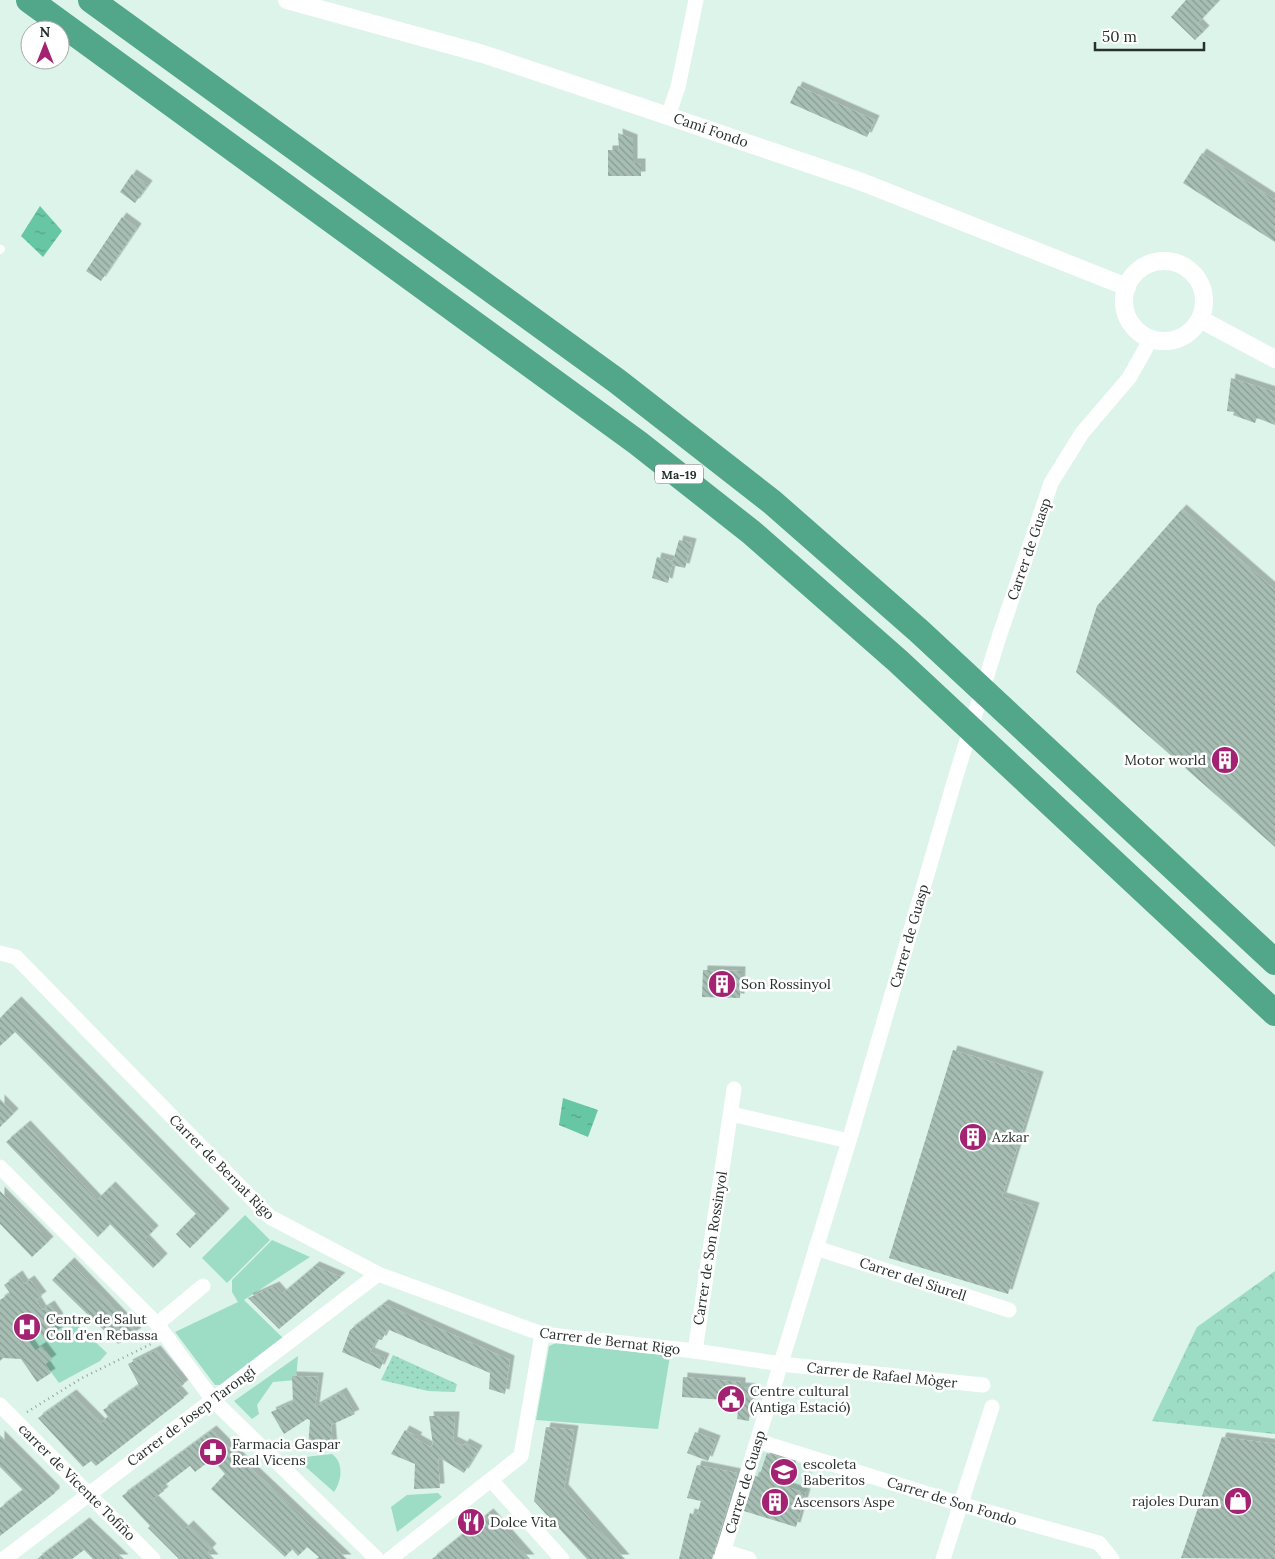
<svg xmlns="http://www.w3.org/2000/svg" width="1275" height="1559" viewBox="0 0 1275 1559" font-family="Lora,serif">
	<defs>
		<pattern id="forest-crowns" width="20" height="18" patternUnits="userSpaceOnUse" patternTransform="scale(1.25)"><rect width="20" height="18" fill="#9eddc5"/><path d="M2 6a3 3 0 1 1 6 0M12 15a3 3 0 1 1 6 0" fill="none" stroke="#88bea9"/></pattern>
		<pattern id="garden-dots" width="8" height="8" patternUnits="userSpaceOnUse" patternTransform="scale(1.25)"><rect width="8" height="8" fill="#9eddc5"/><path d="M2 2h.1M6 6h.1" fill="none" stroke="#88bea9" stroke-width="1.8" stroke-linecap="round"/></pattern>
		<pattern id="water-ripples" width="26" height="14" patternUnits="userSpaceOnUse" patternTransform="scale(1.25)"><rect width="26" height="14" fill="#67c7a5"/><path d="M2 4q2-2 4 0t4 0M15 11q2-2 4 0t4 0" fill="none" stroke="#55a287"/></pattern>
		<pattern id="building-back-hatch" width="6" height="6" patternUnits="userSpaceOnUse" patternTransform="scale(1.25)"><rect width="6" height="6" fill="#a7beb4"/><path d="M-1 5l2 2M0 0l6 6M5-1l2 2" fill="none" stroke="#889b93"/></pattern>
		<filter id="shadow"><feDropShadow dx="4.5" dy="-4.5" stdDeviation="0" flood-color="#0004"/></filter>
	</defs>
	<rect width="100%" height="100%" fill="#dcf4ea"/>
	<!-- built -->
	<path fill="#c9eadc" d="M763,1452l51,16 -8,25 -51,-17z"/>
	<!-- green -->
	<g fill="#9eddc5">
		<path d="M245,1215l25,25 -43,43 -25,-25z"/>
		<path d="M272,1240l38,17 -66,43 40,39 -63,46h-6l-40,-53 63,-30 -6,-10v-12z"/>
		<path d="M66,1314l41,39 -7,8 -41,22 -32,-44 12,-8 6,9 7,-17z"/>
		<path d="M556,1343l114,13 -12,73 -122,-9 12,-68 1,-6z"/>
		<path d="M298,1356l-2,24 -23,2 -16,23 2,9 -7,5 -18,-18z"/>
		<path d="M332,1454c12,9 10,26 2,38l-35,-31 6,-4z"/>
		<path d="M438,1493l4,4 -45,35 -6,-25 16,-12z"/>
	</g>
	<!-- forest -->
	<path fill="url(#forest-crowns)" d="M1275,1271v163l-123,-13 45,-94z"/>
	<!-- garden -->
	<path fill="url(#garden-dots)" d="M393,1355l64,29 -2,8 -27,-1 -47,-11z"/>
	<!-- water -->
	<g fill="url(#water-ripples)">
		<path d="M40,206l22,25 -19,26 -22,-21z"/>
		<path d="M563,1098l35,12 -10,27 -29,-12z"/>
	</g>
	<!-- building -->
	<g fill="url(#building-back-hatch)" filter="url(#shadow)">
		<path d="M1186,0h26l4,4 -18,19 7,7 -10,10 -24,-23z"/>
		<path d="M798,86l77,34 -8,17 -77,-34z"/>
		<path d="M618,133l15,6v24h8v13h-33v-26h11z"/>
		<path d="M1202,153l73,47v42l-92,-59z"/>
		<path d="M132,174l16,11 -13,18 -15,-11z"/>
		<path d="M122,217l15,11 -36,53 -15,-10z"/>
		<path d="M1231,378l44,14v33l-18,-7 -2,5 -22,-8 1,-3 -7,-1z"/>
		<path d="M1182,509l93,81v257l-199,-175 21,-66z"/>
		<path d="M679,540l13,3 -7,25 -13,-3 -4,18 -16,-5 5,-21 16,4z"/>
		<path d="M703,970l38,1 -1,27 -38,-1z"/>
		<path d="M17,1001l208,212 -35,35 -14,-14 20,-20 -181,-182 -15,14v-28z"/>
		<path d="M953,1050l86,26 -37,121 33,10 -27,87 -119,-36z"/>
		<path d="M0,1099l14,14 -14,14z"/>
		<path d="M26,1125l71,75 14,-14 43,44 -9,9 18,19 -10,10 -43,-44 -12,13 -92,-95z"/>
		<path d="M0,1191l49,50 -17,16 -32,-33z"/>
		<path d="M70,1262l67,70 -19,12 -66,-64z"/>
		<path d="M315,1266l26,11 -62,52 -31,-31 27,-12 7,8z"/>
		<path d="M18,1275l6,9 6,-4 12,16 -6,4 6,10 8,-5 9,13 -7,5 6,8 -13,9 -6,-9 -12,8 8,12 7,-5 10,13 -7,5 6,9 -14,9 -16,-23 -18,-1 -3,3v-61l10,-7 -6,-8z"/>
		<path d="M384,1304l126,56 -5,34 -16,-5 1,-16 -103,-44 -5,11 -5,-1 -7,13 15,6 -5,11 -38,-17 8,-22z"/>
		<path d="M156,1350l28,34 -7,6 7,8 -88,68 -5,-5 -8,6 -45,-49 34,-24 29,29 7,-6 -5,-7 36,-25 -11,-21z"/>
		<path d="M292,1376l27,1 -4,30 27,-15 13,22 -24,11 2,24h-25l2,-29 -3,-1 -23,15 -13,-22 22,-10z"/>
		<path d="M683,1377l58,5v5l11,1 -3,33 -12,-2 2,-18 -57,-4z"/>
		<path d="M429,1416h26l-2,25 10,5 2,-3 13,7 -14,23 -24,-15 -2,1 2,29 -26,1 1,-25 -24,-10 14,-24 13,7 -2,2 14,8 3,-2z"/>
		<path d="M546,1427l28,3 -10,59 61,70h-38l-53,-58z"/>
		<path d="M212,1430l28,28 107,101h-31l3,-2 -12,-10 -9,9 -6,-7 -7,8 -74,-68 14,-15 -13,-15 -17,13 -5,-6 -29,22 3,3 -11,8 31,31 5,-5 23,23 -4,4 6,7h-35l-31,-31 2,-2 -28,-30z"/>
		<path d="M695,1432l21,8 -8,21 -21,-8z"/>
		<path d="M0,1435l55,55v3l-55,43v-28l23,-18 -23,-23z"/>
		<path d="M1222,1437l53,7v115l-94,-1z"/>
		<path d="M767,1453l26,8 -8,25 21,7 -10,34 -52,-16 11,-35 4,1z"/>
		<path d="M697,1465l40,8 -25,86h-33l11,-46 7,2 4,-14 -14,-3z"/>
		<path d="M489,1513l41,46h-98z"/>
		<path d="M85,1522l39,37h-31l-9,-9 -12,9h-35z"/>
	</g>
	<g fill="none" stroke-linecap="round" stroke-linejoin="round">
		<!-- path -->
		<path stroke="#92a49c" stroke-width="2.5" stroke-dasharray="1 4" stroke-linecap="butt" d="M27,1412l55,-34 71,-35"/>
		<!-- service -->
		<path stroke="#fff" stroke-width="8" d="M0,250l1,-1"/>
		<!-- minor -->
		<g stroke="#fff" stroke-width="15">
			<path d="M668,116l10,-29 18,-87"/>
			<path d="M0,953l16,4 254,260 108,57 164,60 153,17"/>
			<path d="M734,1089l-39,262 86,13 202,21"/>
			<path d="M731,1114l118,27"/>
			<path d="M0,1167l157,157 56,76 164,159"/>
			<path d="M816,1248l193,62"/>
			<path d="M157,1324l46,-38"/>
			<path d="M0,1405l153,154"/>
			<path d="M758,1441l202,63 139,39 13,16"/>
			<path d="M491,1480l71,79"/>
			<path d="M723,1551l26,8"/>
			<path d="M4,1559l374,-285"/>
			<path d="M390,1559l131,-103 21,-122"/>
			<path d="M721,1559l128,-418 106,-362 43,-139 53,-157 31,-50 47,-55 22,-39"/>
			<path d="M943,1559l49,-152"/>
		</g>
		<!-- tertiary -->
		<g stroke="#fff" stroke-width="18">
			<path d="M287,0l196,54 185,62 194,66 265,105"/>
			<circle cx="1164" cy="301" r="40"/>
			<path d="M1200,319l75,40"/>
		</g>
		<!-- motorway -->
		<g stroke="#52a689" stroke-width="26">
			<path d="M29,0l609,443 113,89 147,129 377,352"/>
			<path d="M91,0l526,381 155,121 147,129 356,331"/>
		</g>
	</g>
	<!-- icons -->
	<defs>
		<symbol id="building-disc" viewBox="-11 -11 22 22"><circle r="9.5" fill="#a32272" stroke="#fff"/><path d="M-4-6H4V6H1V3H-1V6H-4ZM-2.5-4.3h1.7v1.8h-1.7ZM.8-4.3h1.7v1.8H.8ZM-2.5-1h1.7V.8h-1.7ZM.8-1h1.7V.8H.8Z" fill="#fff"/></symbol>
		<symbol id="hospital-disc" viewBox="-11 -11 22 22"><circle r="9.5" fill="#a32272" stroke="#fff"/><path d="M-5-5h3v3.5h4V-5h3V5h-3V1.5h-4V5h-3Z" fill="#fff"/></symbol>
		<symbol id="civic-disc" viewBox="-11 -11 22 22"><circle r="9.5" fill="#a32272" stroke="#fff"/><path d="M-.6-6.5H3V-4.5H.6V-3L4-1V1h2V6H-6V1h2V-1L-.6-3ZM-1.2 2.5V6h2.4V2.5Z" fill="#fff"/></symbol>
		<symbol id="pharmacy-disc" viewBox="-11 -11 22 22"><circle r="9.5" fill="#a32272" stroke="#fff"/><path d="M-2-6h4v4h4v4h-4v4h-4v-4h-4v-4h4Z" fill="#fff"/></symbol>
		<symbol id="school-disc" viewBox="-11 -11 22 22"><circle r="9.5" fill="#a32272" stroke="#fff"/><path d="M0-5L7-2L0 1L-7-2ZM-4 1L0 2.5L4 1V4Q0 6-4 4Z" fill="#fff"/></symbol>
		<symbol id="shop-disc" viewBox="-11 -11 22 22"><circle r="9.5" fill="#a32272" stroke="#fff"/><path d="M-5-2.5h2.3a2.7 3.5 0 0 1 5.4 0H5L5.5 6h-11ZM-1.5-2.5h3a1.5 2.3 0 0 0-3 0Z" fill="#fff"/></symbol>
		<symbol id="restaurant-disc" viewBox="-11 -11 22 22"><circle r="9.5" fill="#a32272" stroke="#fff"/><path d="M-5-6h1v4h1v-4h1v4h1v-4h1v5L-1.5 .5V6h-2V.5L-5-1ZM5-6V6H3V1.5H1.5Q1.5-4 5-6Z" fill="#fff"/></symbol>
	</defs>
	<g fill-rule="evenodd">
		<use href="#building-disc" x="1209" y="744" width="32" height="32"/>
		<use href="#building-disc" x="706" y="968" width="32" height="32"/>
		<use href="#building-disc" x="957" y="1121" width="32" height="32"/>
		<use href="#hospital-disc" x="11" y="1311" width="32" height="32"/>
		<use href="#civic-disc" x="715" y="1383" width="32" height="32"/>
		<use href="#pharmacy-disc" x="197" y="1436" width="32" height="32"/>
		<use href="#school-disc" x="768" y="1456" width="32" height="32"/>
		<use href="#shop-disc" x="1222" y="1485" width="32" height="32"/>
		<use href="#building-disc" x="759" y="1486" width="32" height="32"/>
		<use href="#restaurant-disc" x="455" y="1506" width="32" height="32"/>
	</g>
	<g text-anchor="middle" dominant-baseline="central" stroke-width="5" stroke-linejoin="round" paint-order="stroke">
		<!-- shield labels -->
		<rect fill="#fff" stroke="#686e6b" stroke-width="1" x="655" y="464.5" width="48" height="19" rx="4"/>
		<g font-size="12" font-weight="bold" fill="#27302c">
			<text x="679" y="474">Ma-19</text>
		</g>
		<!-- street labels -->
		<g font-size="14" fill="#27302c" stroke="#fff">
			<text transform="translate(711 130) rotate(19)">Camí Fondo</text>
			<text transform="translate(1029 549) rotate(-71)">Carrer de Guasp</text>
			<text transform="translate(909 936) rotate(-74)">Carrer de Guasp</text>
			<text transform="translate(222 1167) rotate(45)">Carrer de Bernat Rigo</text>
			<text transform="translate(710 1248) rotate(-81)">Carrer de Son Rossinyol</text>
			<text transform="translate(913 1279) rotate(18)">Carrer del Siurell</text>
			<text transform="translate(610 1341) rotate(7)">Carrer de Bernat Rigo</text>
			<text transform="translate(882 1375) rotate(6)">Carrer de Rafael Mòger</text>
			<text transform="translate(191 1416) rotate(-37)">Carrer de Josep Tarongí</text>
			<text transform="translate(77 1482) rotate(45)">carrer de Vicente Tofiño</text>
			<text transform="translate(745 1482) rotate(-73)">Carrer de Guasp</text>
			<text transform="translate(952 1501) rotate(17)">Carrer de Son Fondo</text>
		</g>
		<!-- poi labels -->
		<g font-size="14" fill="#27302c" stroke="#fff" text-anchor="start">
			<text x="1206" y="760" text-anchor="end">Motor world</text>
			<text x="741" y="984">Son Rossinyol</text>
			<text x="992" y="1137">Azkar</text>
			<text x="46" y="1319">Centre de Salut<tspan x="46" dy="16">Coll d'en Rebassa</tspan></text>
			<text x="750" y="1391">Centre cultural<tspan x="750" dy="16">(Antiga Estació)</tspan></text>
			<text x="232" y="1444">Farmacia Gaspar<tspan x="232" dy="16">Real Vicens</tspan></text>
			<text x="803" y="1464">escoleta<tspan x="803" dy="16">Baberitos</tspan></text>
			<text x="1219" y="1501" text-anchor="end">rajoles Duran</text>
			<text x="794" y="1502">Ascensors Aspe</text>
			<text x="490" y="1522">Dolce Vita</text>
		</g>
	</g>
	<!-- north arrow -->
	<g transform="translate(45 45)"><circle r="24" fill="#ffffff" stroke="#a9acab"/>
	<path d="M0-4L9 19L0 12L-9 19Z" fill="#a32272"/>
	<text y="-8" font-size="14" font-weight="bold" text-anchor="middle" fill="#27302c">N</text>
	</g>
	<!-- scale -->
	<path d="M1095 42v8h109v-8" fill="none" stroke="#27302c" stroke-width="2.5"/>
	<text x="1102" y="42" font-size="15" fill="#27302c" stroke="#ffffff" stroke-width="4" paint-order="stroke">50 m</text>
</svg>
